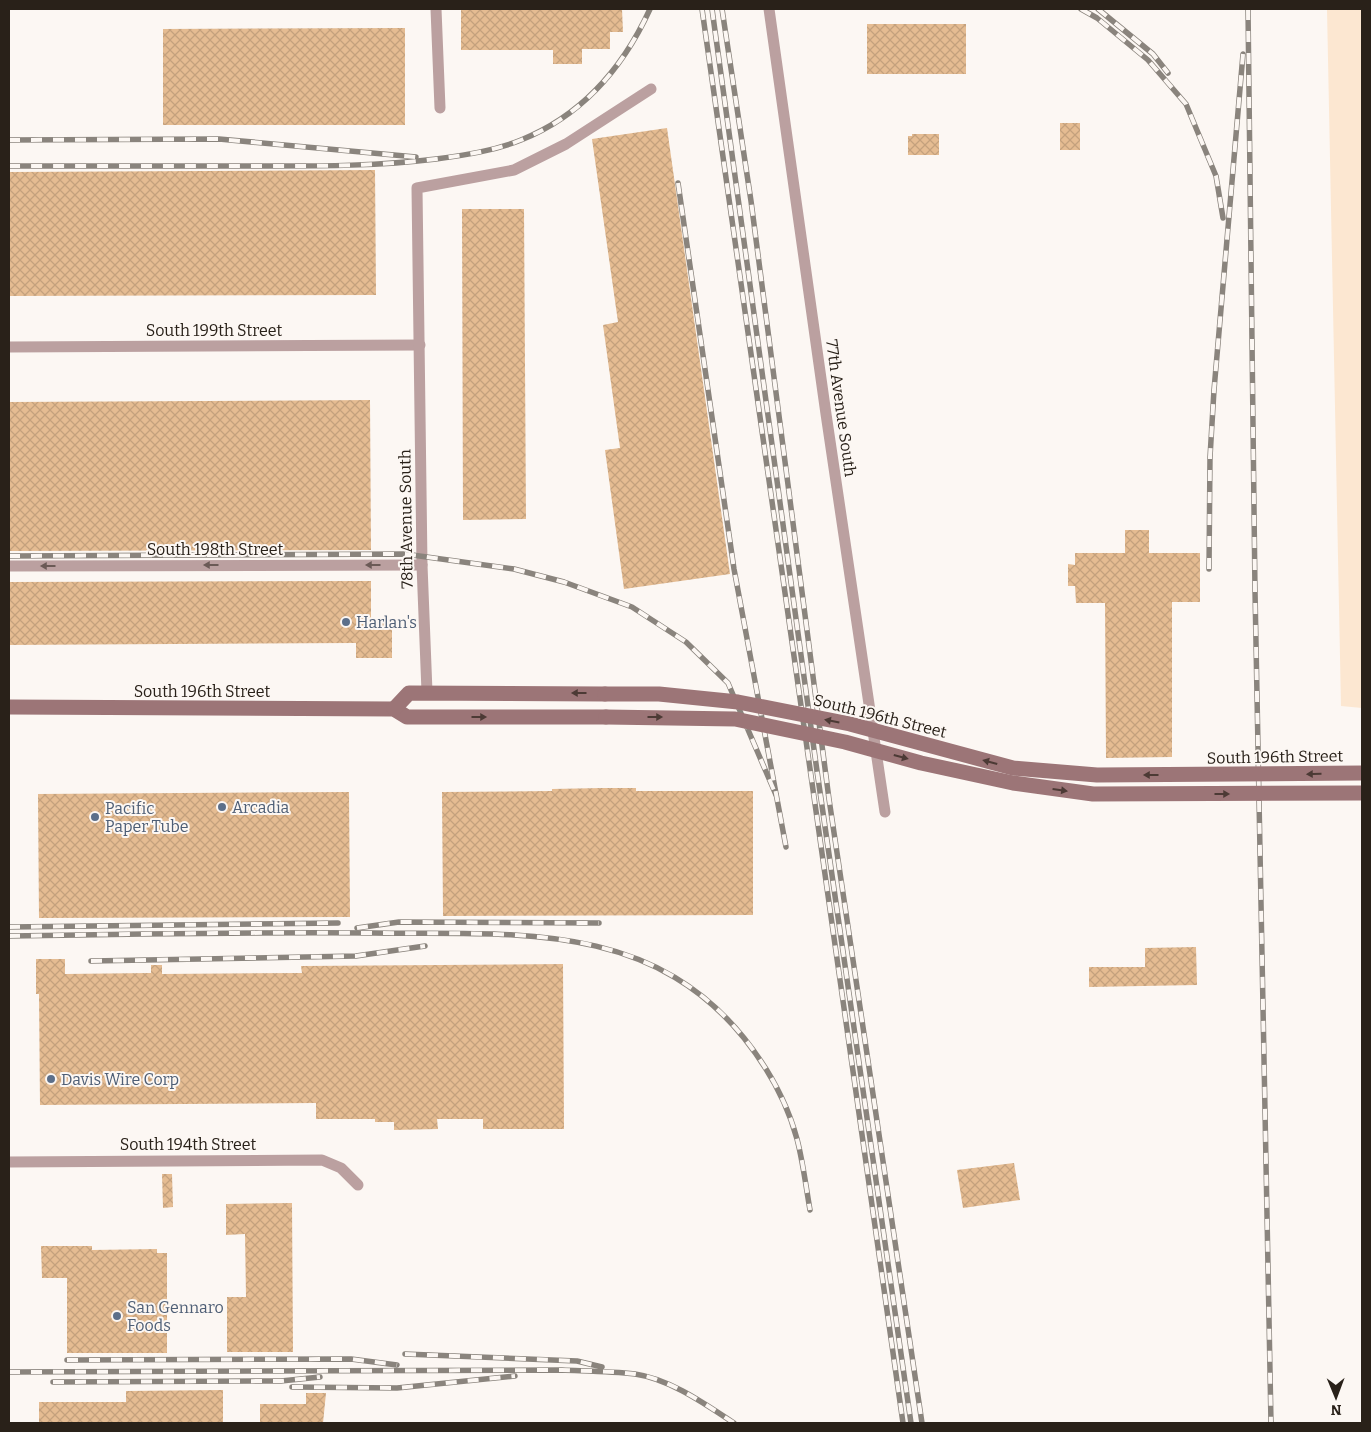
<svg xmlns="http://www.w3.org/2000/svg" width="1371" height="1432" viewBox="0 0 1371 1432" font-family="Bitter,serif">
	<defs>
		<pattern id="building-cross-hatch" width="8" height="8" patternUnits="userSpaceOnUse" patternTransform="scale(1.25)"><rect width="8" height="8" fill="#e5bc92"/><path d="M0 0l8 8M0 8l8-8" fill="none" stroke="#c4a17d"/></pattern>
	</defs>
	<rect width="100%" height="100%" fill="#fcf7f3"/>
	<!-- grass -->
	<path fill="#fce7d1" d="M1327,9h35v699l-21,-2z"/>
	<!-- building -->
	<g fill="url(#building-cross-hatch)">
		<path d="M461,9h161l1,23h-13v17h-28v15h-29v-14h-92z"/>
		<rect x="867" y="24" width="99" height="50"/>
		<path d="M405,28v97h-242v-96z"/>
		<rect x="1060" y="123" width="20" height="27"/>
		<path d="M667,128l63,446 -106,15 -19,-139 15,-2 -17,-123 15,-3 -26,-183z"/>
		<path d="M912,134h27v21h-31v-19h4z"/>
		<path d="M375,170l1,125 -367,1v-124z"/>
		<path d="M462,209h62l2,310 -63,1z"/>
		<path d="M370,400l1,150 -362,1v-149z"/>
		<path d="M1125,530h24v23h51v49h-28v155l-66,1 -1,-155h-29l-1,-17h-7v-22l7,1v-12h50z"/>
		<path d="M371,581v41h21v36h-36v-15l-347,2v-63z"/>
		<path d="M602,788h34v3h117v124l-310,1 -1,-124 110,-1v-2z"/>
		<path d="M349,792l1,125 -311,1 -1,-124z"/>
		<path d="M1196,947l1,38 -108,2v-20h56v-19z"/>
		<path d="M36,959h29v15l86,-1v-8h11v9l140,-1 -1,-7 262,-2 1,165h-81v-10h-46l1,10 -44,1v-8h-19v-3h-59v-16l-276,2 -1,-111h-3z"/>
		<path d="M1014,1163l6,37 -57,8 -6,-38z"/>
		<path d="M162,1174h10l1,33 -10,1z"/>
		<path d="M292,1203l1,149h-66v-55h19l-1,-63 -19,1v-31z"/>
		<path d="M41,1246h51v4l65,-1v4h10v100h-100v-75h-25z"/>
		<path d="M223,1390v33h-184v-21h87v-11z"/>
		<path d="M306,1393h20l-3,30h-63v-19h46z"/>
	</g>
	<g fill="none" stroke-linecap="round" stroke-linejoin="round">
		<!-- street -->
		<g stroke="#bba0a0" stroke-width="11">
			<path d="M436,9l4,99"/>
			<path d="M769,9l57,405 59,398"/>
			<path d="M9,347l411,-2"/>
			<path d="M9,566l413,-1"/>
			<path d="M427,692l-5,-127 -5,-377 97,-18 52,-26 85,-55"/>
			<path d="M9,1162l313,-2 19,8 17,17"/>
		</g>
		<!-- secondary -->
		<g stroke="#9c7577" stroke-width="15">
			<path d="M9,707l385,2 13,8h199"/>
			<path d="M394,709l15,-16 196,1"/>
		</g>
		<defs>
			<g id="rail">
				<path d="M702,9l201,1414"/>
				<path d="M712,9l105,762 94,652"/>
				<path d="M722,9l29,192 78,598 93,624"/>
				<path d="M1081,9l16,9 51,42 38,44 30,72 7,42"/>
				<path d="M1098,9l55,45 15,19"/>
				<path d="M1248,9l7,582 16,832"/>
				<path d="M9,140l210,-1 197,18"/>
				<path d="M9,166c86,0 171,0 257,0 58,0 113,0 170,-7 29,-4 58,-8 85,-19 62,-25 102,-72 129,-131"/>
				<path d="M678,183l56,386 52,278"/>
				<path d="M9,556l396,-2 109,15 50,13 68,25 54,35 42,41 48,112"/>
				<path d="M1209,569l1,-112 4,-67 29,-336"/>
				<path d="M9,927l329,-4"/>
				<path d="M357,928l42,-6 200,1"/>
				<path d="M9,936c121,-2 242,-4 364,-3 137,2 275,-14 371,105 24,30 43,64 53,101 6,23 9,48 13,71"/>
				<path d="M91,961l265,-5 69,-10"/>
				<path d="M405,1354l172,7 25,6"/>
				<path d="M67,1360l284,-1 46,6"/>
				<path d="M9,1372l553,-2c24,1 49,1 73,4 35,5 70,30 99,49"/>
				<path d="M53,1382l228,-1 39,-4"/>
				<path d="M292,1387l105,1 118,-12"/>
			</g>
		</defs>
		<!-- rail casing -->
		<use href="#rail" stroke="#8a847d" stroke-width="5.5"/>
		<!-- rail -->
		<use href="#rail" stroke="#fcf7f3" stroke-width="4" stroke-dasharray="11" stroke-linecap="butt"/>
		<!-- secondary-bridge -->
		<g stroke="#9c7577" stroke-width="15">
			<path d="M605,694h54l79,8 112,22 163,44 84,7 265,-2"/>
			<path d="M606,717l129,2 110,23 76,21 92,20 80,11 269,-1"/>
		</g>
	</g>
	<!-- one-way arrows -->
	<defs><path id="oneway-solid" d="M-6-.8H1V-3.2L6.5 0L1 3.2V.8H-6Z" transform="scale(1.25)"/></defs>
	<g fill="#6b5a56">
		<use href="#oneway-solid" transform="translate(211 565) rotate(180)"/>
		<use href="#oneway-solid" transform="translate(373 565) rotate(180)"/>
		<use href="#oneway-solid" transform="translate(48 566) rotate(180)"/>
	</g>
	<g fill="#4c3a35">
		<use href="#oneway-solid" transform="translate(579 693) rotate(-180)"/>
		<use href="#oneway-solid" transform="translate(479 717)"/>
		<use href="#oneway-solid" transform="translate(655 717)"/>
		<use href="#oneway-solid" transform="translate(832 721) rotate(-169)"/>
		<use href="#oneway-solid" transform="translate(901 757) rotate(15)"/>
		<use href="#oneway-solid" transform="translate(990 762) rotate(-165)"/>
		<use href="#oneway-solid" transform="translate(1314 774) rotate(179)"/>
		<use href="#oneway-solid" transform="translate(1151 775) rotate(-180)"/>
		<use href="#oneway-solid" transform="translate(1060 790) rotate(8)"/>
		<use href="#oneway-solid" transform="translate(1222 794)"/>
	</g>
	<!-- markers -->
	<g fill="#5c6f8a" stroke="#fcf7f3" stroke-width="2">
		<circle cx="346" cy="622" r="5"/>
		<circle cx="222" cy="807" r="5"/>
		<circle cx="95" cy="817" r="5"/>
		<circle cx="51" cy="1079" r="5"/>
		<circle cx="117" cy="1316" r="5"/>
	</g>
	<g text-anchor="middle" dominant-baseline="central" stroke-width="4" stroke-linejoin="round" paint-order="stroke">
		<!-- street labels -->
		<g font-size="16" fill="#292119" stroke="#fcf7f3">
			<text x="214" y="330">South 199th Street</text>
			<text transform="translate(841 408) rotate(82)">77th Avenue South</text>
			<text transform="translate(406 519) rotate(-91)">78th Avenue South</text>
			<text x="215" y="549">South 198th Street</text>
			<text x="202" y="691">South 196th Street</text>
			<text transform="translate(880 716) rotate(14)">South 196th Street</text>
			<text transform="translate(1275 757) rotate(-1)">South 196th Street</text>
			<text x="188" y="1144">South 194th Street</text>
		</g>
		<!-- service labels -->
		<g font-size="16" fill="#4e5e75" stroke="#fcf7f3" text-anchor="start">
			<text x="356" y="622">Harlan's</text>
			<text x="232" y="807">Arcadia</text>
			<text x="105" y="808">Pacific<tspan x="105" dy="18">Paper Tube</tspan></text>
			<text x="61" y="1079">Davis Wire Corp</text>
			<text x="127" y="1307">San Gennaro<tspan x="127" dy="18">Foods</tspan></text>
		</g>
	</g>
	<!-- border -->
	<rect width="1371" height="1432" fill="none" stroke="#292119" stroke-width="20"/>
	<!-- north arrow -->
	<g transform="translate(1336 1397) rotate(179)" stroke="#fcf7f3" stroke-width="4" paint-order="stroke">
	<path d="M0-4L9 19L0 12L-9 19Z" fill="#292119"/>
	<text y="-8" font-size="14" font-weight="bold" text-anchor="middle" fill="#292119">N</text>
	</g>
</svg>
